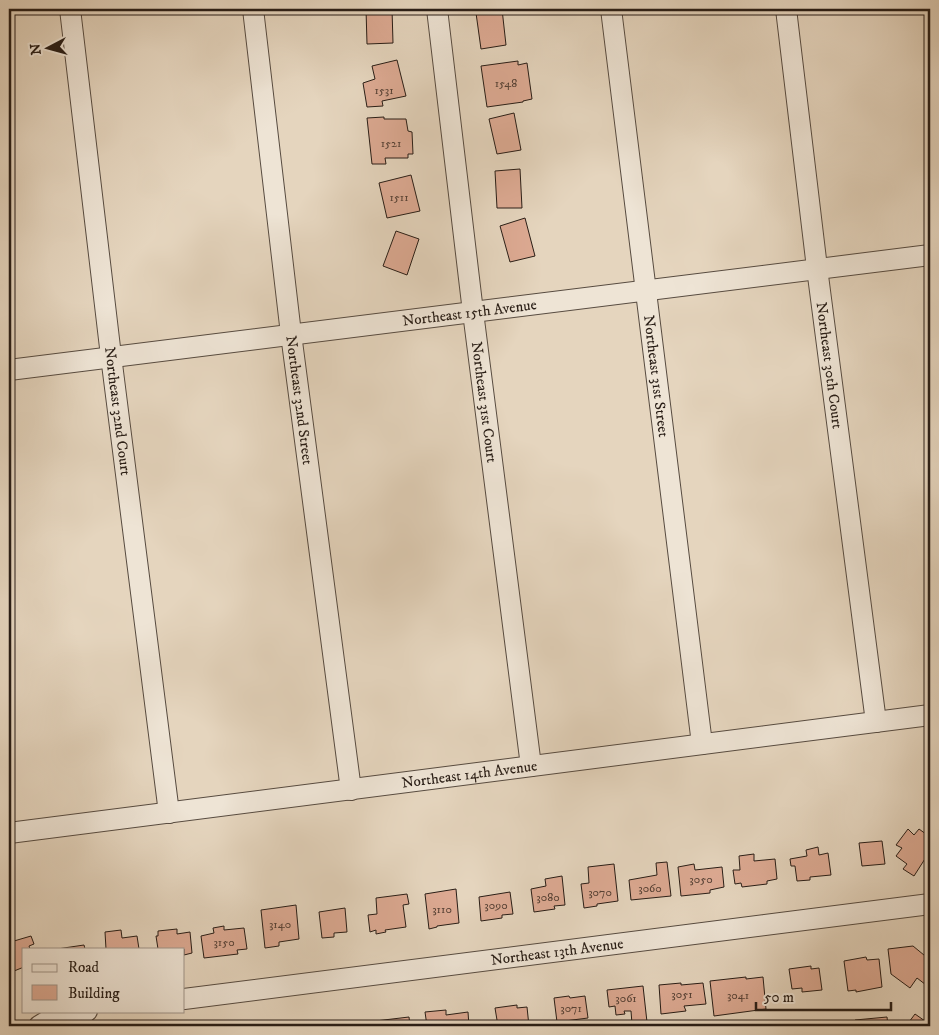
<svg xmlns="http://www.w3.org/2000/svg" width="939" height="1035" viewBox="0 0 939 1035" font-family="'IM FELL DW Pica',serif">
	<rect width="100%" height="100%" fill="#e5d5be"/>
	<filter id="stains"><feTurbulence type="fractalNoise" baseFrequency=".004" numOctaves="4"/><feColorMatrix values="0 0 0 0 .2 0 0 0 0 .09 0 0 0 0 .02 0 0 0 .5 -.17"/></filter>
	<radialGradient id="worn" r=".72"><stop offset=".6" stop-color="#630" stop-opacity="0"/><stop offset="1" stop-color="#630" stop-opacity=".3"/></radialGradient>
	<!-- building -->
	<g fill="#ddaa93" stroke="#281d16">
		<path d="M366,9h26l1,34 -26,1z"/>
		<path d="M502,9l4,36 -25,4 -5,-36z"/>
		<path d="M397,60l9,36 -24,5 1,5 -16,1 -4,-24 12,-4 -3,-13z"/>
		<path d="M518,61v4l9,-2 5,36 -9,2v1l-36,5 -6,-41z"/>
		<path d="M514,113l7,37 -24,4 -8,-35z"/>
		<path d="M384,117v2h22l2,12 4,1 1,22h-5v4h-23l1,6h-14l-5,-46z"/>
		<path d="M520,169l2,39h-25l-2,-37z"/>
		<path d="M411,175l9,36 -33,7 -8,-35z"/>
		<path d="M525,218l10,38 -25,6 -10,-36z"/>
		<path d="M396,231l23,8 -12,36 -24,-9z"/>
		<path d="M908,829l6,6 5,-6 11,8v14l-16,25 -11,-7 4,-5 -11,-8 6,-8 -6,-3z"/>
		<path d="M882,841l3,23 -23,2 -3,-23z"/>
		<path d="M818,847l1,8 9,-2 3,22 -21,2v3l-13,1 -2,-15h-4l-1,-7 17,-3 -1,-6z"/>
		<path d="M754,854v7l21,-2 2,20 -10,2v3l-25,3 -1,-4 -6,1 -2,-14h7l-1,-14z"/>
		<path d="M667,862l4,34 -40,4 -2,-20 28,-5 -1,-12z"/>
		<path d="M614,864l4,37 -21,3v2l-13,2 -3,-24 8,-1 -1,-16z"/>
		<path d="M694,864l1,6 27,-3 2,20 -14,3v3l-29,3 -3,-29z"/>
		<path d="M562,876l3,29 -11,1 1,3 -21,3 -3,-23 15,-3 -1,-7z"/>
		<path d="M456,889l3,34 -22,3v1l-8,2 -4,-35z"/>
		<path d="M510,892l3,22 -11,1v3l-21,3 -2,-24z"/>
		<path d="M407,894l2,10 -6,1 3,22 -21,3 1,2 -10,2v-4l-6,2 -2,-17 9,-1 -1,-16z"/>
		<path d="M296,905l3,34 -20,3v4l-14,2 -4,-38z"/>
		<path d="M345,908l2,24 -13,1v4l-12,1 -3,-26z"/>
		<path d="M224,926v4l20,-2 3,21 -10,1 1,4 -34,4 -3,-22 13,-3 -1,-5z"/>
		<path d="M9,927l5,14 17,-5 3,8 -5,2 1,3h-6v18l-15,6z"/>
		<path d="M177,929v5l13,-2 2,21 -8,2v-6h-26l-2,-13h2v-5z"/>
		<path d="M121,930l1,8 15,-2 2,13h-33l-1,-17z"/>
		<path d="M84,945l1,4h-28z"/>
		<path d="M913,946l17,14v28l-13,-10 -7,10 -19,-14 -3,-25z"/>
		<path d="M866,957l1,3 12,-1 3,28 -26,5v-2l-8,1 -4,-30z"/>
		<path d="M811,966v3l8,-1 3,22 -20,2v-4l-10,1 -3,-20z"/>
		<path d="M746,977v2l17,-2 3,32 -52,7 -4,-35z"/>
		<path d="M681,983v2l22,-2 3,21 -22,2 2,5 -25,3 -2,-29z"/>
		<path d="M643,986l4,36 -15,2 -1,-13h-7l1,3 -9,1 -1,-9 -6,1 -2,-17z"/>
		<path d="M569,996l1,2 15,-2 3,22 -31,4 -3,-24z"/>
		<path d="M517,1005v3l10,-1 2,19h-31l-3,-18z"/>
		<path d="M446,1010v5l22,-3 1,14h-42l-2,-14z"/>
		<path d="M930,1012v14h-24l9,-12 10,7z"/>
		<path d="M409,1017l1,9h-43v-4z"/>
		<path d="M887,1017l1,9h-32l-1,-6z"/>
	</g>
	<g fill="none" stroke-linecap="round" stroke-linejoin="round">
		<defs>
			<g id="street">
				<path id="s1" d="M70,9l41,347 58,457"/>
				<path id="s2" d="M253,9l38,325 60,456"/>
				<path id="s3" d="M437,9l36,303 58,454"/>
				<path id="s4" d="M611,9l91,735"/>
				<path id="s5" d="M786,9l31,259 59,454"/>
				<path id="s6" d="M9,370l921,-115"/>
				<path id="s7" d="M9,833l921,-118"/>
				<path id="s8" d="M184,999l746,-95"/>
				<path d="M39,1026l18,-11 30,-4"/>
			</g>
		</defs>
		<!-- street casing -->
		<use href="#street" stroke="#574b40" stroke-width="22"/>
		<!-- street -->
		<use href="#street" stroke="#eee4d5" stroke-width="20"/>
	</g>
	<g text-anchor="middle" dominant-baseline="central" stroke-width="4.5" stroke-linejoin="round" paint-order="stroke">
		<!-- number labels -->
		<g font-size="12" fill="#554035">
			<text x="506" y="83">1548</text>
			<text x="384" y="90">1531</text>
			<text x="391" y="143">1521</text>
			<text x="399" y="197">1511</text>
			<text x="701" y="879">3050</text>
			<text x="650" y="888">3060</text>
			<text x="600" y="892">3070</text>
			<text x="548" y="897">3080</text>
			<text x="496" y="905">3090</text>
			<text x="442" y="909">3110</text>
			<text x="280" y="924">3140</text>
			<text x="224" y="942">3150</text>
			<text x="682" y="994">3051</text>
			<text x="738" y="995">3041</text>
			<text x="626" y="998">3061</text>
			<text x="571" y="1008">3071</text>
		</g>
		<!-- street labels -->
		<g font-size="15" fill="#281d16" stroke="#eee4d5">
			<text stroke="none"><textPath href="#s6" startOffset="464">Northeast 15th Avenue</textPath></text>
			<text stroke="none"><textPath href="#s5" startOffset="359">Northeast 30th Court</textPath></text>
			<text stroke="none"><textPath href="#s4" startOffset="370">Northeast 31st Street</textPath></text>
			<text stroke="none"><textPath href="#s2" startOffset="394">Northeast 32nd Street</textPath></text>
			<text stroke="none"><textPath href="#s3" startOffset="396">Northeast 31st Court</textPath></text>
			<text stroke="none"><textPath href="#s1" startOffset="405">Northeast 32nd Court</textPath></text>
			<text stroke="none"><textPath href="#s7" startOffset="464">Northeast 14th Avenue</textPath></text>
			<text stroke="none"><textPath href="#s8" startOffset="376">Northeast 13th Avenue</textPath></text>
		</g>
	</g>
	<!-- margin -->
	<rect width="939" height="1035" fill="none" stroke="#e5d5be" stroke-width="30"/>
	<rect x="10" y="10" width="919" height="1015" fill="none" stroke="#281d16" stroke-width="2.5"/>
	<rect x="15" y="15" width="909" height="1005" fill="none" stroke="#281d16"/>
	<!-- legend -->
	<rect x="22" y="948" width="162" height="65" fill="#eee4d5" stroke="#9f9489"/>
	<rect x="32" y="964" width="25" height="8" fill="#eee4d5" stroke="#9f9489"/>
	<text x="68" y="972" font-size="15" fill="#281d16">Road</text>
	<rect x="32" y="985" width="25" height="15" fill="#ddaa93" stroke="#9f9489"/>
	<text x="68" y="998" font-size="15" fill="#281d16">Building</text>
	<!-- north arrow -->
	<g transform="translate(48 48) rotate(264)" stroke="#eee4d5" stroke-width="4" paint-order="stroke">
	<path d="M0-4L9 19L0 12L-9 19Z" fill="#281d16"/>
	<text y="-8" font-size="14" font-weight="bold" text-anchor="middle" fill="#281d16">N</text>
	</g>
	<!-- scale -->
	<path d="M756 1002v8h135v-8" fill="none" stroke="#281d16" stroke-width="2.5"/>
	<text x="764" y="1002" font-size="15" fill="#281d16" stroke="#eee4d5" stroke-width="4" paint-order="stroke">50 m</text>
	<rect width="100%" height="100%" filter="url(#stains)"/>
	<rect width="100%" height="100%" fill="url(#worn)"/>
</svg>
